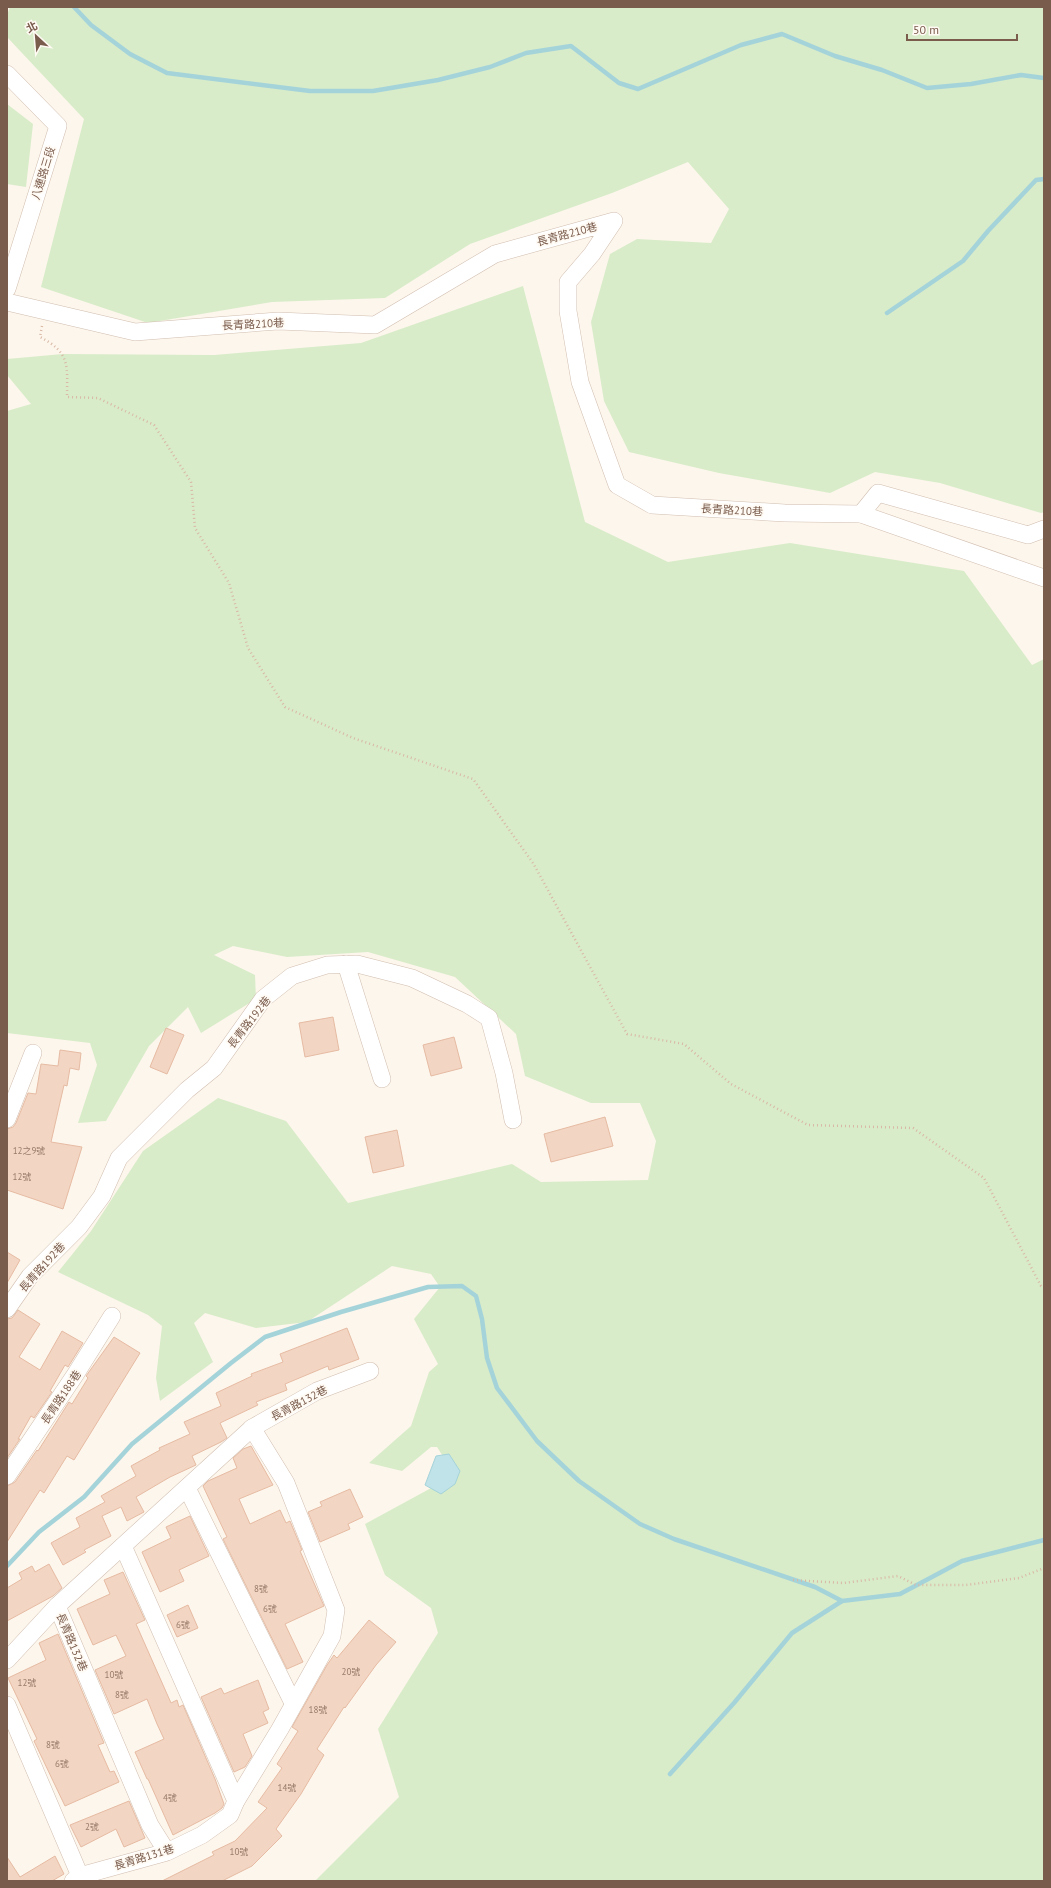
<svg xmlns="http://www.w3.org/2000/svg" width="1051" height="1888" viewBox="0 0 1051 1888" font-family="'PT Sans','Noto Sans TC',sans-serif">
	<rect width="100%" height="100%" fill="#fdf6ec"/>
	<!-- green -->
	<g fill="#d8ecc9">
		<path d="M10,7h1034v505l-3,1 -101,-30 -65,-11 -45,21 -111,-20 -90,-21 -25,-51 -13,-79 19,-68 27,-15 74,4 18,-34 -41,-47 -76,31 -142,51 -85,54 -113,4 -124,21 -107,-36 43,-168 -77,-82v-22z"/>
		<path d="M7,104l26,20 -7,63 -19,-3z"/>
		<path d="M523,286l62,236 83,40 122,-19 174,28 68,94 12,-6v1222h-729l84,-84 -21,-68 60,-96 -7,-25 -46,-33 -20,-51 90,-49 -18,-28h-6l-29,24 -33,-8 42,-37 18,-54 9,-8 -24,-45 26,-32 -9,-13 -39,-8 -85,56 -51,6 -51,-15 -11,10 19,39 -53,39 -4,-23 6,-52 -14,-11 -90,-43 33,-41 52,-80 75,-53 68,23 62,82 164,-39 29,18 107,-2 8,-39 -16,-38h-49l-66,-27 -9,-42 -61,-57 -87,-25 -81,5 -54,-11 -19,9 41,20 1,24 -55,34 -13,-26 -39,39 -43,75 -28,2 19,-58 -7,-22 -83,-10v-622l24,-7 -24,-29v-16l56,-5 151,1 147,-12z"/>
	</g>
	<!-- water -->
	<path fill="#bfe3e8" stroke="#a5d3da" d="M449,1454l11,17 -5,13 -14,10 -16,-9 11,-29z"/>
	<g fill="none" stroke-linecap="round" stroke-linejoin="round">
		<!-- stream -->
		<g stroke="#a5d3da" stroke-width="4.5">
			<path d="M74,7l17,18 39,29 37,19 143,18h63l65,-11 52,-13 36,-14 45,-7 48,37 19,6 103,-44 41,-11 53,22 47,14 45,18 44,-4 50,-9 23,3"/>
			<path d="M887,313l76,-52 25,-30 48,-51 8,-1"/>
			<path d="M7,1566l32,-34 45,-35 48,-53 99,-81 34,-26 76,-25 87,-25 34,-1 14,10 6,23 5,39 10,30 40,53 42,40 61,43 34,15 141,48 27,14 58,-7 62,-33 82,-21"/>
			<path d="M670,1774l64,-71 58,-70 50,-32"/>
		</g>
	</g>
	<!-- building -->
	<g fill="#f3d5c3" stroke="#e6bba3">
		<path d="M333,1017l6,33 -34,7 -6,-34z"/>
		<path d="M166,1028l18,7 -17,39 -17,-7z"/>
		<path d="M454,1037l8,31 -31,8 -8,-31z"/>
		<path d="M60,1050l21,3 -2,17 -9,-2 -3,18 -3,-1 -13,57 31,5 -19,62 -56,-19v-61l6,-2 3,-4 12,-30 8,1 5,-30 17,2z"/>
		<path d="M605,1117l8,29 -62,16 -7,-28z"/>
		<path d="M397,1130l7,36 -31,7 -8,-36z"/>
		<path d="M7,1252l13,8 -13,23z"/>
		<path d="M18,1310l22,14 -21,33 21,13 22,-39 21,12 -15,24 -3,-2 -15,26 2,1 -18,26 -3,-2 -13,23h2l-13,19v-139l5,-1z"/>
		<path d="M347,1328l12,31 -30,11 -1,-4 -43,18 2,6 -31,12 2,3 -38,18 7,15 -6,4 -29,14 4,9 -26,12 -34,20 8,15 -17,9 -6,-14 -19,9 9,20 -27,14 2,2 -23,13 -12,-22 29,-16 -4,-9 29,-16 -4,-6 35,-20 -5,-10 29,-16 -1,-2 31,-14 -6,-12 37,-16 -5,-13 36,-17 -1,-2 32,-12 -3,-8z"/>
		<path d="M114,1337l26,16 -66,107 -7,-4 -23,37 -4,-3 -33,52v-56l8,-4 22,-32 1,1 31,-49 3,2 16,-26 -2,-2z"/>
		<path d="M251,1446l22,39 -34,14 11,25 30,-14 6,13 4,-2 12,29 -2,1 24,55 -39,18 18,38 -16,7 -64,-130 4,-2 -24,-51 5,-5 29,-13 -4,-10 10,-9z"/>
		<path d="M350,1489l13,28 -15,7 2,5 -30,13 -12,-30 14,-6 -2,-4z"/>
		<path d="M190,1516l19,40 -30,14 5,11 -24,11 -18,-40 29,-14 -5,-11z"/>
		<path d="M49,1564l13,24 -9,8 -46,25v-33l15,-9 -3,-6 13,-7 3,6z"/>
		<path d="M123,1572l22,48 -9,4 35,79 6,-3 2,7 4,-2 32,74 9,25 -2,4 -7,5 -42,22 -25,-56h-1l-12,-27 29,-13 -7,-15 -10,-25 -33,15 -19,-44 31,-14 -10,-21 -23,10 -16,-36 33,-15 -6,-14z"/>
		<path d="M188,1605l10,23 -21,9 -10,-22z"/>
		<path d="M369,1620l27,22 -20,23 -31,43 -1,-1 -27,42 7,6 -23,39 -25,35 6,7 -30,30 -30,15h-60l52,-26 -2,-3 23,-11 32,-33 -9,-6 24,-34 -5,-4 21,-33 -6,-4 35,-62 7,-10 3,3z"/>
		<path d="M58,1634l46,109 -6,2 12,27 4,-1 5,11 -54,24 -31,-65 3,-2 -29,-61 38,-18 -7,-17z"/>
		<path d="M258,1680l11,29 -6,3 5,11 -25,11 9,22 -7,11 -11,5 -33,-75 20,-9 3,6z"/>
		<path d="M129,1801l16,37 -21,9 -8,-18 -35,18 -11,-22z"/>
		<path d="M55,1856l9,18 -12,7h-45v-24l13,20z"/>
	</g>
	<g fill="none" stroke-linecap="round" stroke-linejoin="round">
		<defs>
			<g id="minor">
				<path d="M7,74l51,52 -51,163"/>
				<path d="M7,302l128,30 143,-11 97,4 120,-71 119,-33 -22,33 -24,28v29l12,71 37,103 35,20 133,8 76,1 17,-21 150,42 16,-6"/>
				<path d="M861,514l183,64"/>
				<path d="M346,964l36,115"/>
				<path d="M7,1119l26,-66"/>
				<path d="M7,1309l23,-33 49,-49 23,-31 17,-38 68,-68 27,-22 49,-69 29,-23 35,-11 30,-1 55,14 55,26 22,14 15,55 9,47"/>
				<path d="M252,1428l65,-37 53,-20"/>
				<path d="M7,1476l68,-101 37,-59"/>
				<path d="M187,1488l106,215"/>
				<path d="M123,1546l113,255"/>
				<path d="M7,1660l50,-54"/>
				<path d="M7,1705l73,171"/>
				<path d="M73,1881l7,-5 87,-24 35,-17 28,-20 6,-14 44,-72 52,-93 4,-26 -50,-127 -34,-55 -195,178 93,219 17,27"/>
			</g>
		</defs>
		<!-- minor casing -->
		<use href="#minor" stroke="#d1beb0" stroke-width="18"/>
		<!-- path -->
		<g stroke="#d9b8a5" stroke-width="2.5" stroke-dasharray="1 3" stroke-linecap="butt">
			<path d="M42,326l-2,11c31,16 27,29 27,60l31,1 56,27 37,57 4,46 34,55 19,65 37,59 68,31 120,41 60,84 94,171 57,10 47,40 77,41 105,3 71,50 57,108 3,1"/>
			<path d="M793,1580l51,3 54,-7 18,9h50l53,-7 25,-10"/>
		</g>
		<!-- minor -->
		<use href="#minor" stroke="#fff" stroke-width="17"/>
	</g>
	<g text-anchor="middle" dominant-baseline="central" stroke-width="3.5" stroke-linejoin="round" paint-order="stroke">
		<!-- number labels -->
		<g font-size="9" fill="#987a6a">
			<text x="29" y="1150">12之9號</text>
			<text x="22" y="1176">12號</text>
			<text x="261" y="1588">8號</text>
			<text x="270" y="1608">6號</text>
			<text x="183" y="1624">6號</text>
			<text x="351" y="1671">20號</text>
			<text x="114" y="1674">10號</text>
			<text x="27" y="1682">12號</text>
			<text x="122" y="1694">8號</text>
			<text x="318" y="1709">18號</text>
			<text x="53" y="1744">8號</text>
			<text x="62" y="1763">6號</text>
			<text x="287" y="1787">14號</text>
			<text x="170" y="1797">4號</text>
			<text x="92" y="1826">2號</text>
			<text x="239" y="1851">10號</text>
		</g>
		<!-- street labels -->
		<g font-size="11" fill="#7a5c4d" stroke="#fffaf3">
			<text transform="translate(43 173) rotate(-73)">八連路三段</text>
			<text transform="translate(567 234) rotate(-15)">長青路210巷</text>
			<text transform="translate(253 324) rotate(-3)">長青路210巷</text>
			<text transform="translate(732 510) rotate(3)">長青路210巷</text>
			<text transform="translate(249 1022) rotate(-52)">長青路192巷</text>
			<text transform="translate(42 1267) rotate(-48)">長青路192巷</text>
			<text transform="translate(61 1397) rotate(-56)">長青路188巷</text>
			<text transform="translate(299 1403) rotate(-28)">長青路132巷</text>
			<text transform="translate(72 1642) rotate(67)">長青路132巷</text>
			<text transform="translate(144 1857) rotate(-17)">長青路131巷</text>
		</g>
	</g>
	<!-- border -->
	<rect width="1051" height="1888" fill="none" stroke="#7a5c4d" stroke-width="16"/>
	<!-- north arrow -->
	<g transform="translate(36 36) rotate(334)" stroke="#fffaf3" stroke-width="3" paint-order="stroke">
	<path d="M0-3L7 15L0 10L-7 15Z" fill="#7a5c4d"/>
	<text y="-6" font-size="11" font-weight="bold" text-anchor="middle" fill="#7a5c4d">北</text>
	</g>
	<!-- scale -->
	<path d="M907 34v6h110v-6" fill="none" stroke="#7a5c4d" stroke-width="2"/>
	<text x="913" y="34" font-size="12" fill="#7a5c4d" stroke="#fffaf3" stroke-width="3" paint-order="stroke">50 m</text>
</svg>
